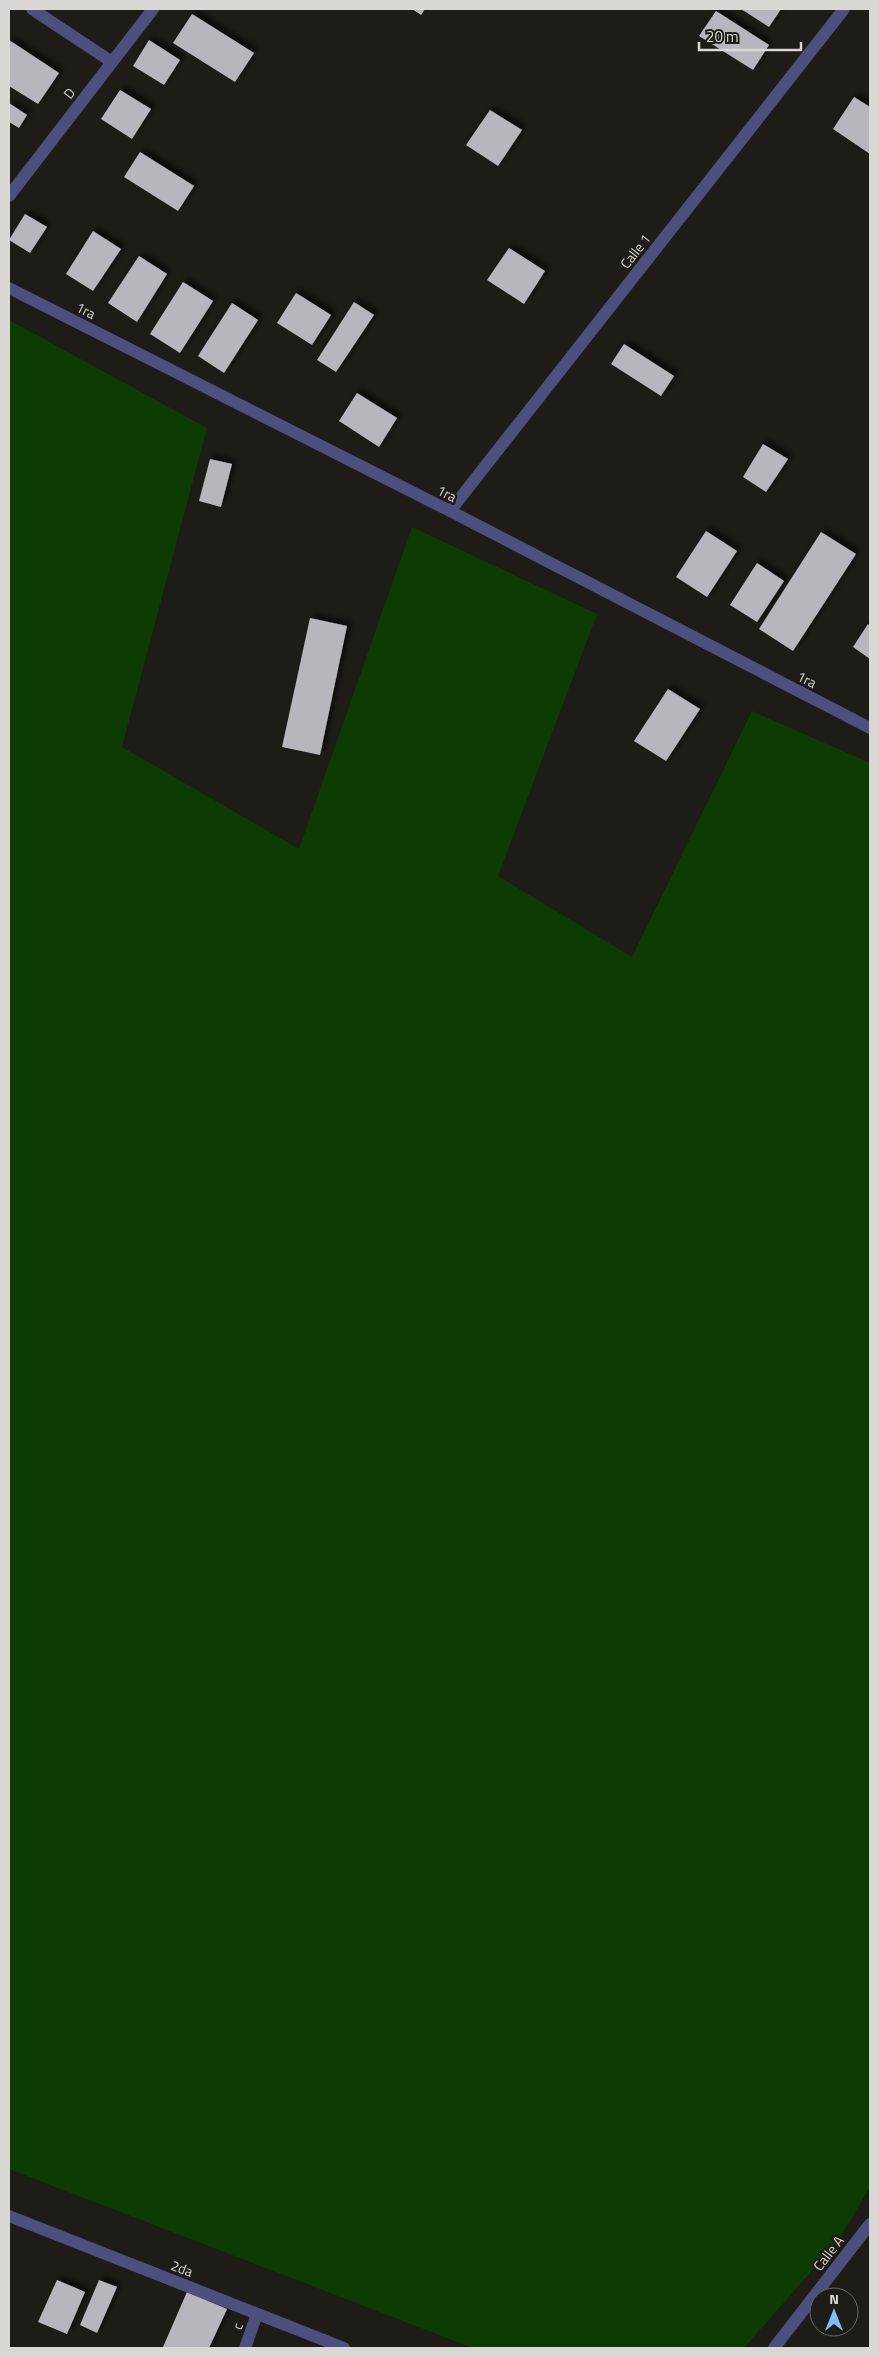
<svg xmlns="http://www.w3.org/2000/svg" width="879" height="2357" viewBox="0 0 879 2357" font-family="'Titillium Web',sans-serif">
	<defs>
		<filter id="shadow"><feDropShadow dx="4.5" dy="-4.5" stdDeviation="2.5" flood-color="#0009"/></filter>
	</defs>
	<rect width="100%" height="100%" fill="#1e1c17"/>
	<!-- green -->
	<path fill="#0c3c02" d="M9,320l198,108 -85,319 177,102 113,-322 185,87 -99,262 134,81 120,-246 118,52v1424l-32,54 -94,107h-271l-464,-179z"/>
	<!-- building -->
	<g fill="#b8b6bc" filter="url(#shadow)">
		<path d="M412,9h13l-4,6z"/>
		<path d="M741,9h40l-12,18z"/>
		<path d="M716,11l53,34 -16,25 -54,-34z"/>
		<path d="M192,14l62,39 -19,29 -62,-39z"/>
		<path d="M9,40l50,33 -21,31 -29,-18z"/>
		<path d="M149,40l31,20 -16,25 -31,-19z"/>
		<path d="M120,90l31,19 -19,30 -31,-20z"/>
		<path d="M854,97l16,10v47l-37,-25z"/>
		<path d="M9,103l18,12 -8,13 -10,-6z"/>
		<path d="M490,110l32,20 -24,36 -32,-21z"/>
		<path d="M140,152l54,34 -16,25 -54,-34z"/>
		<path d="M25,214l22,13 -17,26 -21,-13z"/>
		<path d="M93,231l28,18 -28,42 -27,-17z"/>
		<path d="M509,248l36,23 -21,33 -37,-24z"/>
		<path d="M139,256l28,18 -30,48 -29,-19z"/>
		<path d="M183,282l30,19 -33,52 -30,-19z"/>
		<path d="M296,293l35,22 -19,30 -35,-22z"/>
		<path d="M354,302l20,13 -38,57 -19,-12z"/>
		<path d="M232,303l26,17 -34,53 -26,-17z"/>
		<path d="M624,344l50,32 -13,20 -50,-32z"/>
		<path d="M357,393l40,25 -18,29 -40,-26z"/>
		<path d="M763,444l25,15 -22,33 -23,-15z"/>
		<path d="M210,459l22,5 -11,43 -22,-6z"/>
		<path d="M706,531l31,20 -30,46 -31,-20z"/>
		<path d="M821,532l35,22 -63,97 -34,-22z"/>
		<path d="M757,563l27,18 -27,41 -27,-17z"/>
		<path d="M310,618l37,8 -27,129 -38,-8z"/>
		<path d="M868,624l2,2v33l-17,-12z"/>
		<path d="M668,689l32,20 -34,52 -32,-20z"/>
		<path d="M57,2280l28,12 -18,42 -29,-12z"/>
		<path d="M99,2280l18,7 -20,46 -17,-8z"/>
		<path d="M187,2292l40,17 -18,39 -46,-1z"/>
	</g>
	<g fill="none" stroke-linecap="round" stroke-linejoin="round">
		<!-- lane -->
		<path stroke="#4e4f7e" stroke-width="12" d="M32,9l80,53"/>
		<!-- street -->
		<g stroke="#4e4f7e" stroke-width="12">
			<path d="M9,196l144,-187"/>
			<path d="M9,288l441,223 420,217"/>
			<path d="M450,511l394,-502"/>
			<path d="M9,2216l335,132"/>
			<path d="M245,2348l12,-34"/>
			<path d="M774,2348l96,-124"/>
		</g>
	</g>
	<g text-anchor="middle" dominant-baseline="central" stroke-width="5" stroke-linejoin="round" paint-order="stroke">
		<!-- street labels -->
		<g font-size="14" fill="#d9d8d5" stroke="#1e1c17">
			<text transform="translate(69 93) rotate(-52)">D</text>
			<text transform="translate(635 251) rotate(-52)">Calle 1</text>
			<text transform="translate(86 310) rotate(27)">1ra</text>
			<text transform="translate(447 493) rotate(27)">1ra</text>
			<text transform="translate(807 679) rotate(27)">1ra</text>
			<text transform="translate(828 2253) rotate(-52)">Calle A</text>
			<text transform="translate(182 2268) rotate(21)">2da</text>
			<text transform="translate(237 2326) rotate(-70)">c</text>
		</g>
	</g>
	<!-- border -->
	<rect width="879" height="2357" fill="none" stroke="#d9d8d5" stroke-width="20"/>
	<!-- north arrow -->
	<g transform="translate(834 2312)"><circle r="24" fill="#1e1c17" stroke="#696763"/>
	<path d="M0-4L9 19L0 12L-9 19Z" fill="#7dbef9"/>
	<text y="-8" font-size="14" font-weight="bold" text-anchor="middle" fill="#d9d8d5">N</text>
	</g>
	<!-- scale -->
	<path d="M699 42v8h102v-8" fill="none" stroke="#d9d8d5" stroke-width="2.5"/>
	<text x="706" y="42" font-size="15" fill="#d9d8d5" stroke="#1e1c17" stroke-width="4" paint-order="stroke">20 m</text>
</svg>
